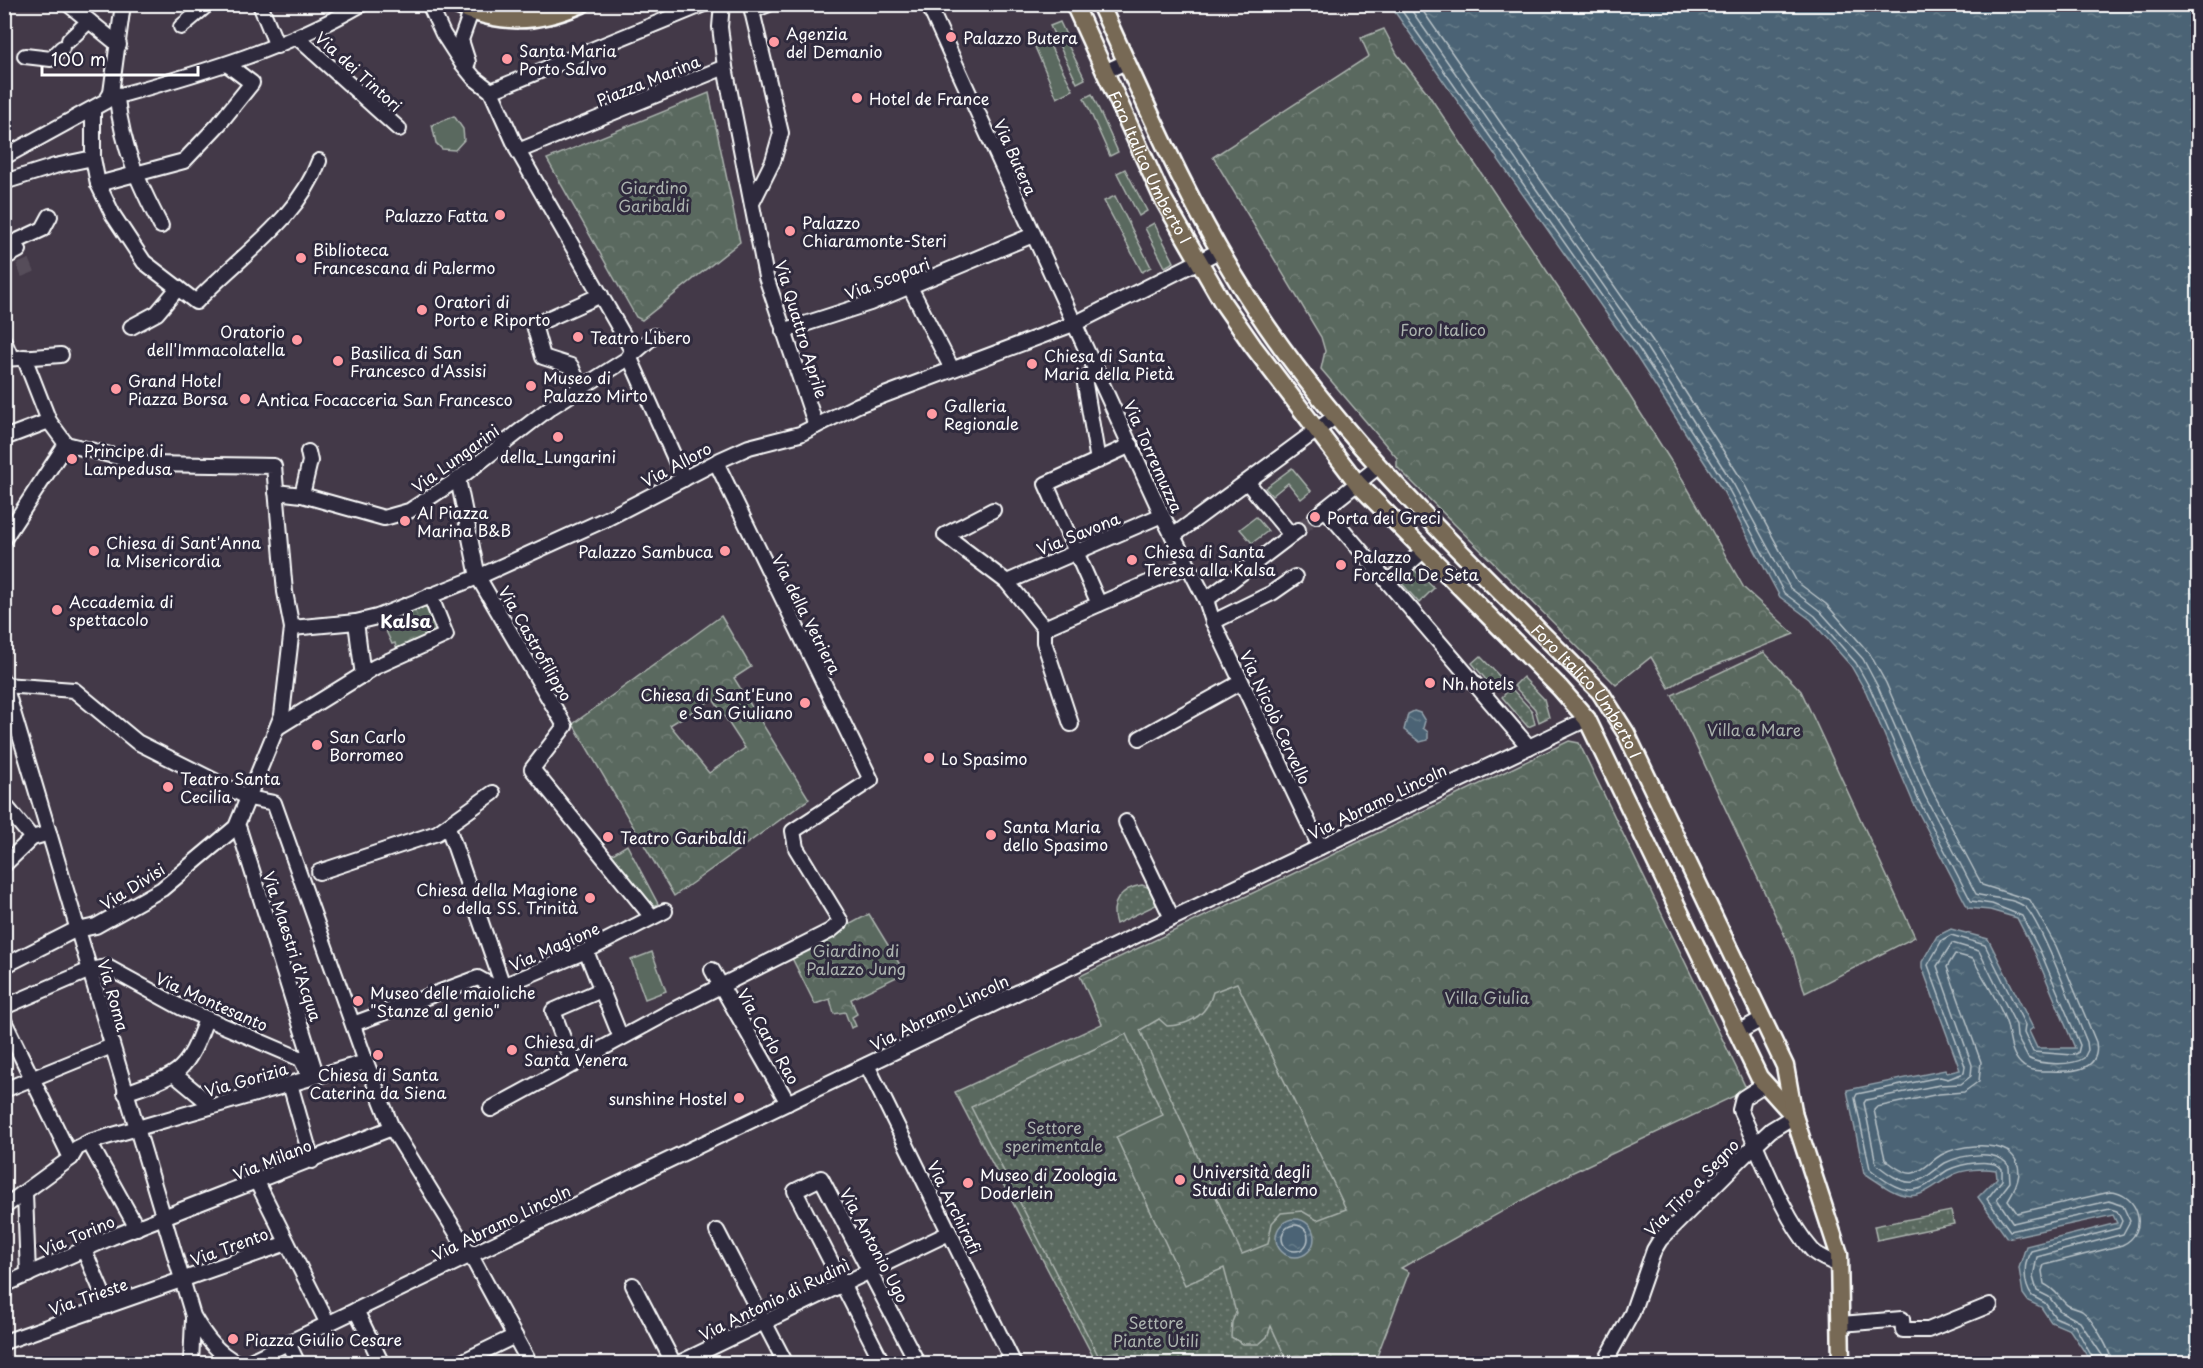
<svg xmlns="http://www.w3.org/2000/svg" width="2203" height="1368" viewBox="0 0 2203 1368" font-family="'Playpen Sans',sans-serif">
	<defs>
		<pattern id="forest-crowns" width="20" height="18" patternUnits="userSpaceOnUse" patternTransform="scale(1.5)"><rect width="20" height="18" fill="#5a695f"/><path d="M2 6a3 3 0 1 1 6 0M12 15a3 3 0 1 1 6 0" fill="none" stroke="#738077"/></pattern>
		<pattern id="garden-dots" width="8" height="8" patternUnits="userSpaceOnUse" patternTransform="scale(1.5)"><rect width="8" height="8" fill="#5a695f"/><path d="M2 2h.1M6 6h.1" fill="none" stroke="#738077" stroke-width="1.8" stroke-linecap="round"/></pattern>
		<pattern id="water-ripples" width="26" height="14" patternUnits="userSpaceOnUse" patternTransform="scale(1.5)"><rect width="26" height="14" fill="#4b6474"/><path d="M2 4q2-2 4 0t4 0M15 11q2-2 4 0t4 0" fill="none" stroke="#667b89"/></pattern>
	</defs>
	<rect width="100%" height="100%" fill="#433948"/>
	<filter id="ink" filterUnits="userSpaceOnUse"><feTurbulence type="fractalNoise" baseFrequency=".0167" numOctaves="2"/><feDisplacementMap in="SourceGraphic" scale="12" xChannelSelector="R" yChannelSelector="G"/><feConvolveMatrix kernelMatrix="1 2 1 2 8 2 1 2 1" color-interpolation-filters="sRGB"/></filter>
	<g filter="url(#ink)">
		<!-- grass -->
		<g fill="#5a695f" stroke="#acb4af" stroke-width="1.5">
			<path d="M1060,22l7,15 -2,2 20,40 -8,4 -27,-57z"/>
			<path d="M1044,34l29,56 -16,8 -25,-58z"/>
			<path d="M1092,94l26,58 -8,4 -26,-58z"/>
			<path d="M454,116l9,13 1,11 -9,10 -13,-1 -6,-6 -4,-18z"/>
			<path d="M1125,169l22,42 -8,5 -22,-43z"/>
			<path d="M1115,196l36,71 -9,5 -38,-71z"/>
			<path d="M1154,223l20,39 -9,5 -20,-39z"/>
			<path d="M1292,468l19,23 -10,8 -13,-16 -16,13 -7,-8z"/>
			<path d="M1256,517l12,14 -16,12 -12,-14z"/>
			<path d="M627,845l31,59 -8,4 -39,-53z"/>
			<path d="M652,952l14,39 -21,8 -14,-39z"/>
		</g>
		<!-- forest -->
		<g fill="url(#forest-crowns)" stroke="#acb4af" stroke-width="1.5" fill-rule="evenodd">
			<path d="M1384,29l13,25 29,37 186,277 71,112 61,108 50,46 -108,43 -17,11 -18,-31 -35,28 -219,-218v-9l-76,-89 4,-18 -4,-14 -108,-180 156,-101 -8,-18z"/>
			<path d="M709,93l31,149 -98,78 -6,-3 -89,-158z"/>
			<path d="M430,599l15,36 -47,20 -3,-12 -3,1 -11,-24z"/>
			<path d="M721,616l30,51 -17,11 75,121 -135,97 -101,-172zM713,699l32,49 -36,25 -39,-48z"/>
			<path d="M1764,652l37,39 114,246 -110,56 -12,-40 -121,-258z"/>
			<path d="M1569,741l10,2 168,347 -176,83 -170,95 8,4 -35,92h-250l-5,-12 -23,10 -141,-270 147,-68 -22,-48z"/>
			<path d="M869,914l36,59 -54,26 6,15 -5,3 4,9 -5,2 -6,-16 -11,2 -4,-15 -15,5 -24,-48z"/>
		</g>
		<!-- garden -->
		<g fill="url(#garden-dots)" stroke="#acb4af" stroke-width="1.5">
			<path d="M1412,568l22,20 -15,15 -21,-24z"/>
			<path d="M1480,656l22,23 -9,9 -21,-25z"/>
			<path d="M1523,677l21,22 5,18 -10,5 -4,-13 -21,-23z"/>
			<path d="M1511,688l21,23 3,13 -7,3 -26,-30z"/>
			<path d="M1142,885l8,3 8,16 -42,20c-7,-21 5,-36 26,-39z"/>
			<path d="M1237,983l109,226 -29,11 -15,-9 -21,2 -9,10 -4,21 -26,10 -102,-224 19,-11 8,7c23,-1 40,-11 46,-34z"/>
			<path d="M1126,1034l37,81 -47,22 69,148 39,-17 12,45 -4,9 -1,15 12,7h16l8,-7 4,-11 17,37 -164,1 -5,-13 -21,4 -127,-248z"/>
			<path d="M1951,1211l3,13 -77,16 -3,-14z"/>
		</g>
		<!-- water -->
		<g fill="url(#water-ripples)" stroke="#93a2ac" stroke-width="1.5">
			<path d="M1390,5h808v1358h-106l-22,-33 -19,-8 -10,-15 -13,-6 -5,-7 -4,-26 7,-22 91,-23 -4,-8 -106,23 -29,-41 19,-19 -1,-8c-13,-2 -33,-1 -45,6 -17,9 -30,25 -51,18 -13,-4 -24,-14 -36,-21l-17,-83 98,-20 2,3 13,-3 -38,-103v-5l15,-26 14,-7 37,10 45,89 -4,3 8,17h38l-39,-93 -19,-37 -27,-8 -22,-2 -55,-106 -47,-110 -15,-26 -40,-46 -31,-23 -57,-106 -89,-138z"/>
			<path d="M1414,711l6,2 5,8 -2,7 5,4v8l-8,2 -16,-12 4,-16z"/>
			<circle cx="1295" cy="1238" r="19"/>
		</g>
		<g fill="none" stroke-linecap="round" stroke-linejoin="round">
			<!-- shore -->
			<g stroke="#b7c1c7" stroke-width="1.5">
				<path d="M1397,4l242,345 89,139 56,105 31,23 41,47 15,27 47,109 53,102 21,3 30,12 19,37 39,92 -2,8 -5,2 -40,-3 -9,-19 1,-8 -40,-80 -34,-10 -9,5 -14,25 37,101 -1,7 -16,6 -8,-2 -83,17 -2,4 15,71c11,9 26,21 41,21 15,0 25,-13 37,-20 13,-6 45,-13 54,-1v11l-15,19 23,32 100,-22 7,2 5,10 -3,7 -88,23c-8,12 -8,33 1,45l13,7 10,14 20,9 21,38"/>
				<path d="M1407,4l238,341 89,140 56,103 30,23 43,48 15,28 47,109 51,98c15,5 36,3 49,13 15,12 52,112 62,135l1,8 -4,8c-11,8 -45,7 -56,0l-11,-21 -1,-12 -37,-74 -27,-8 -15,23 35,99 -1,11 -10,8 -22,1 -73,15 -2,3 12,61c10,8 25,20 37,18 12,-1 22,-13 32,-19 16,-8 54,-15 64,4l1,15 -13,17 16,24 96,-22 14,5 7,15 -7,13 -86,23 -4,20 4,14 12,6 11,14 20,11 22,33 1,9"/>
				<path d="M1418,4l234,336 90,140 55,102 29,22 44,50 16,29 47,109 49,93 48,15 26,46 40,96c5,29 -23,30 -45,29 -10,0 -22,1 -30,-7 -11,-11 -11,-26 -14,-39 -7,-22 -23,-45 -34,-66l-18,-5 -8,13 34,95 -2,19 -15,11 -25,2 -62,13 -3,3 11,49c6,5 19,16 28,14 11,-2 19,-13 28,-18 18,-10 50,-13 68,-3 17,15 9,32 -1,48l9,13 93,-21c29,1 40,41 12,53l-78,20 -2,6 2,13c11,5 13,11 21,19 4,5 11,5 17,8 9,6 30,41 30,53"/>
				<circle cx="1295" cy="1238" r="13"/>
			</g>
			<!-- minor-tunnel -->
			<g stroke="#564d5a" stroke-width="14" stroke-dasharray="14 7" stroke-linecap="butt">
				<path d="M15,242l15,37"/>
				<path d="M1298,530l18,-14"/>
			</g>
			<defs>
				<g id="minor">
					<path d="M68,4l51,41"/>
					<path d="M429,4l14,30 18,28 13,16 17,13 27,60 115,201"/>
					<path d="M722,4l-2,23 5,40 41,210 50,149"/>
					<path d="M928,4l234,511 44,85 7,22 107,225"/>
					<path d="M261,7l16,39"/>
					<path d="M181,27l27,-23"/>
					<path d="M298,38l101,91"/>
					<path d="M69,40l20,-19"/>
					<path d="M25,56l26,3 11,-11"/>
					<path d="M468,62l-7,-22 10,-28"/>
					<path d="M1104,72l22,-10"/>
					<path d="M491,91l213,-87"/>
					<path d="M111,93l10,2c84,-23 165,-47 241,-91"/>
					<path d="M111,93l6,6c6,50 21,83 44,127"/>
					<path d="M93,110v48l5,26 15,31 31,47 52,40c41,-44 102,-82 123,-141"/>
					<path d="M518,151l207,-84"/>
					<path d="M4,157l102,-56 5,-8 12,-89"/>
					<path d="M4,182l51,-16 38,-8"/>
					<path d="M98,184l86,-23 35,-37 33,-41 -24,-18"/>
					<path d="M752,203l21,-42 8,-28 -29,-122 17,-7"/>
					<path d="M15,242l28,-13 7,-13"/>
					<path d="M4,258l15,-8"/>
					<path d="M910,287l42,82"/>
					<path d="M131,327l26,-14 21,-25"/>
					<path d="M783,331l87,-28 163,-68"/>
					<path d="M4,341l7,16"/>
					<path d="M629,356l55,123"/>
					<path d="M4,359l57,-4"/>
					<path d="M580,387l-9,-21 -28,-9 -9,-32 67,-30"/>
					<path d="M4,438l45,-17"/>
					<path d="M1098,461l-14,-83 14,-6"/>
					<path d="M458,479l20,98 87,149 -33,43 120,148"/>
					<path d="M1247,482l44,53"/>
					<path d="M276,492l26,3 82,23 25,-7 49,-32 93,-72 76,-48 27,-23"/>
					<path d="M302,495l8,-34 -2,-9"/>
					<path d="M1325,509l204,238"/>
					<path d="M993,510l-48,25 62,47 37,46"/>
					<path d="M1316,516l63,-50"/>
					<path d="M1173,536l163,-120"/>
					<path d="M4,539l62,-95"/>
					<path d="M1007,582l155,-67"/>
					<path d="M1388,582l35,-31"/>
					<path d="M1206,600l92,-70"/>
					<path d="M1099,604l-53,-120 85,-39"/>
					<path d="M356,622l7,54"/>
					<path d="M1213,622l59,-29 23,-16"/>
					<path d="M292,628l64,-6 21,-5 101,-40 126,-57 116,-60 29,-13 51,-13 58,-29 218,-82 143,-72"/>
					<path d="M1044,628l143,-62"/>
					<path d="M1044,628v14l27,82"/>
					<path d="M4,682l189,634c12,21 24,37 46,48"/>
					<path d="M4,685l70,5 63,52 112,56 25,5 92,259 26,66 83,135 55,101"/>
					<path d="M278,727l97,-60 71,-32 -16,-40"/>
					<path d="M1140,738l101,-56"/>
					<path d="M4,804l28,34"/>
					<path d="M1126,822l46,96"/>
					<path d="M236,827l3,2 76,242"/>
					<path d="M448,827l55,159"/>
					<path d="M4,865l28,-27 17,-5"/>
					<path d="M319,872l118,-39 56,-40"/>
					<path d="M586,951l35,87"/>
					<path d="M4,966l69,-35 23,-5 66,-37 74,-62 46,-112 10,-87 -7,-36 -11,-126 -128,-2 -80,-20 -17,-23 -25,-64"/>
					<path d="M712,970l76,133"/>
					<path d="M4,1007l86,-37 17,-3 75,41 119,51 9,19"/>
					<path d="M4,1021l67,137"/>
					<path d="M353,1024l125,-46 18,10 7,-2 83,-35 79,-40"/>
					<path d="M1738,1032l24,-13"/>
					<path d="M573,1065l-20,-54 48,-21"/>
					<path d="M867,1065l147,299"/>
					<path d="M175,1075l29,24 5,8"/>
					<path d="M290,1084l22,77"/>
					<path d="M1765,1084l-22,14 -3,12c20,42 42,106 72,140 6,7 20,11 28,16"/>
					<path d="M4,1090l108,-44"/>
					<path d="M125,1093c54,-19 61,-18 81,-74"/>
					<path d="M491,1109l180,-98 159,-80 11,-9 -45,-74 -3,-17 78,-51 -155,-318"/>
					<path d="M89,1142l48,86"/>
					<path d="M257,1182l71,142"/>
					<path d="M25,1193l3,82"/>
					<path d="M4,1207l67,-49 6,-10 12,-6 277,-80"/>
					<path d="M717,1231l69,133"/>
					<path d="M84,1250l24,56"/>
					<path d="M4,1285l108,-48 280,-109"/>
					<path d="M633,1285l41,79"/>
					<path d="M356,1310l26,54"/>
					<path d="M1841,1324l61,-5 1,11h25l62,-25"/>
					<path d="M4,1342l283,-99"/>
					<path d="M288,1343l10,21"/>
					<path d="M191,1364l2,-45"/>
					<path d="M244,1364l1343,-645"/>
					<path d="M457,1364l58,-28"/>
					<path d="M677,1364l272,-131"/>
					<path d="M883,1364l-88,-173 26,-13 97,186"/>
					<path d="M1604,1364l28,-51 22,-63 6,-10 96,-96 15,-14 23,-14"/>
					<path d="M1831,1364v-2"/>
				</g>
				<g id="major">
					<path d="M454,4c46,21 82,20 128,0"/>
					<path id="s1" d="M1074,4l88,193 61,106 30,43 105,138 202,204 27,31 172,358 35,39"/>
					<path id="s2" d="M1100,4c46,100 88,200 147,292 95,150 230,270 353,396l26,41 159,333 9,50 45,138 2,110"/>
				</g>
			</defs>
			<!-- minor casing -->
			<use href="#minor" stroke="#fff" stroke-width="18"/>
			<!-- major casing -->
			<use href="#major" stroke="#fff" stroke-width="21"/>
			<!-- minor -->
			<use href="#minor" stroke="#2f2a3d" stroke-width="14"/>
			<!-- major -->
			<use href="#major" stroke="#776954" stroke-width="16"/>
		</g>
	</g>
	<!-- markers -->
	<g fill="#ff9aa2" stroke="#2f2a3d" stroke-width="2">
		<circle cx="951" cy="37" r="6"/>
		<circle cx="774" cy="42" r="6"/>
		<circle cx="507" cy="59" r="6"/>
		<circle cx="857" cy="98" r="6"/>
		<circle cx="500" cy="215" r="6"/>
		<circle cx="790" cy="231" r="6"/>
		<circle cx="301" cy="258" r="6"/>
		<circle cx="422" cy="310" r="6"/>
		<circle cx="578" cy="337" r="6"/>
		<circle cx="297" cy="340" r="6"/>
		<circle cx="338" cy="361" r="6"/>
		<circle cx="1032" cy="364" r="6"/>
		<circle cx="531" cy="386" r="6"/>
		<circle cx="116" cy="389" r="6"/>
		<circle cx="245" cy="399" r="6"/>
		<circle cx="932" cy="414" r="6"/>
		<circle cx="558" cy="437" r="6"/>
		<circle cx="72" cy="459" r="6"/>
		<circle cx="1315" cy="517" r="6"/>
		<circle cx="405" cy="521" r="6"/>
		<circle cx="94" cy="551" r="6"/>
		<circle cx="725" cy="551" r="6"/>
		<circle cx="1132" cy="560" r="6"/>
		<circle cx="1341" cy="565" r="6"/>
		<circle cx="57" cy="610" r="6"/>
		<circle cx="1430" cy="683" r="6"/>
		<circle cx="805" cy="703" r="6"/>
		<circle cx="317" cy="745" r="6"/>
		<circle cx="929" cy="758" r="6"/>
		<circle cx="168" cy="787" r="6"/>
		<circle cx="991" cy="835" r="6"/>
		<circle cx="608" cy="837" r="6"/>
		<circle cx="590" cy="898" r="6"/>
		<circle cx="358" cy="1001" r="6"/>
		<circle cx="512" cy="1050" r="6"/>
		<circle cx="378" cy="1055" r="6"/>
		<circle cx="739" cy="1098" r="6"/>
		<circle cx="1180" cy="1180" r="6"/>
		<circle cx="968" cy="1183" r="6"/>
		<circle cx="233" cy="1339" r="6"/>
	</g>
	<g text-anchor="middle" dominant-baseline="central" stroke-width="6" stroke-linejoin="round" paint-order="stroke">
		<!-- poi labels -->
		<g font-size="16" fill="#fff" stroke="#2f2a3d" text-anchor="start">
			<text x="786" y="33">Agenzia<tspan x="786" dy="18">del Demanio</tspan></text>
			<text x="963" y="37">Palazzo Butera</text>
			<text x="519" y="50">Santa Maria<tspan x="519" dy="18">Porto Salvo</tspan></text>
			<text x="869" y="98">Hotel de France</text>
			<text x="488" y="215" text-anchor="end">Palazzo Fatta</text>
			<text x="802" y="222">Palazzo<tspan x="802" dy="18">Chiaramonte-Steri</tspan></text>
			<text x="313" y="249">Biblioteca<tspan x="313" dy="18">Francescana di Palermo</tspan></text>
			<text x="434" y="301">Oratori di<tspan x="434" dy="18">Porto e Riporto</tspan></text>
			<text x="285" y="331" text-anchor="end">Oratorio<tspan x="285" dy="18">dell'Immacolatella</tspan></text>
			<text x="590" y="337">Teatro Libero</text>
			<text x="350" y="352">Basilica di San<tspan x="350" dy="18">Francesco d'Assisi</tspan></text>
			<text x="1044" y="355">Chiesa di Santa<tspan x="1044" dy="18">Maria della Pietà</tspan></text>
			<text x="543" y="377">Museo di<tspan x="543" dy="18">Palazzo Mirto</tspan></text>
			<text x="128" y="380">Grand Hotel<tspan x="128" dy="18">Piazza Borsa</tspan></text>
			<text x="257" y="399">Antica Focacceria San Francesco</text>
			<text x="944" y="405">Galleria<tspan x="944" dy="18">Regionale</tspan></text>
			<text x="84" y="450">Principe di<tspan x="84" dy="18">Lampedusa</tspan></text>
			<text x="558" y="456" text-anchor="middle">della_Lungarini</text>
			<text x="417" y="512">Al Piazza<tspan x="417" dy="18">Marina B&amp;B</tspan></text>
			<text x="1327" y="517">Porta dei Greci</text>
			<text x="106" y="542">Chiesa di Sant'Anna<tspan x="106" dy="18">la Misericordia</tspan></text>
			<text x="713" y="551" text-anchor="end">Palazzo Sambuca</text>
			<text x="1144" y="551">Chiesa di Santa<tspan x="1144" dy="18">Teresa alla Kalsa</tspan></text>
			<text x="1353" y="556">Palazzo<tspan x="1353" dy="18">Forcella De Seta</tspan></text>
			<text x="69" y="601">Accademia di<tspan x="69" dy="18">spettacolo</tspan></text>
			<text x="1442" y="683">Nh hotels</text>
			<text x="793" y="694" text-anchor="end">Chiesa di Sant'Euno<tspan x="793" dy="18">e San Giuliano</tspan></text>
			<text x="329" y="736">San Carlo<tspan x="329" dy="18">Borromeo</tspan></text>
			<text x="941" y="758">Lo Spasimo</text>
			<text x="180" y="778">Teatro Santa<tspan x="180" dy="18">Cecilia</tspan></text>
			<text x="1003" y="826">Santa Maria<tspan x="1003" dy="18">dello Spasimo</tspan></text>
			<text x="620" y="837">Teatro Garibaldi</text>
			<text x="578" y="889" text-anchor="end">Chiesa della Magione<tspan x="578" dy="18">o della SS. Trinità</tspan></text>
			<text x="370" y="992">Museo delle maioliche<tspan x="370" dy="18">"Stanze al genio"</tspan></text>
			<text x="524" y="1041">Chiesa di<tspan x="524" dy="18">Santa Venera</tspan></text>
			<text x="378" y="1074" text-anchor="middle">Chiesa di Santa<tspan x="378" dy="18">Caterina da Siena</tspan></text>
			<text x="727" y="1098" text-anchor="end">sunshine Hostel</text>
			<text x="1192" y="1171">Università degli<tspan x="1192" dy="18">Studi di Palermo</tspan></text>
			<text x="980" y="1174">Museo di Zoologia<tspan x="980" dy="18">Doderlein</tspan></text>
			<text x="245" y="1339">Piazza Giulio Cesare</text>
		</g>
		<!-- street labels -->
		<g font-size="16" fill="#fff" stroke="#2f2a3d">
			<text transform="translate(359 71) rotate(42)">Via dei Tintori</text>
			<text transform="translate(648 80) rotate(-22)">Piazza Marina</text>
			<text transform="translate(1016 157) rotate(66)">Via Butera</text>
			<text stroke="none"><textPath href="#s1" startOffset="180">Foro Italico Umberto I</textPath></text>
			<text transform="translate(887 278) rotate(-21)">Via Scopari</text>
			<text transform="translate(802 329) rotate(73)">Via Quattro Aprile</text>
			<text transform="translate(1154 456) rotate(66)">Via Torremuzza</text>
			<text transform="translate(455 458) rotate(-36)">Via Lungarini</text>
			<text transform="translate(676 464) rotate(-28)">Via Alloro</text>
			<text transform="translate(1078 533) rotate(-22)">Via Savona</text>
			<text transform="translate(807 614) rotate(63)">Via della Vetriera</text>
			<text transform="translate(536 643) rotate(60)">Via Castrofilippo</text>
			<text stroke="none"><textPath href="#s2" startOffset="850">Foro Italico Umberto I</textPath></text>
			<text transform="translate(1276 717) rotate(65)">Via Nicolò Cervello</text>
			<text transform="translate(1377 801) rotate(-26)">Via Abramo Lincoln</text>
			<text transform="translate(132 886) rotate(-32)">Via Divisi</text>
			<text transform="translate(293 946) rotate(72)">Via Maestri d'Acqua</text>
			<text transform="translate(554 946) rotate(-24)">Via Magione</text>
			<text transform="translate(114 995) rotate(74)">Via Roma</text>
			<text transform="translate(212 1001) rotate(24)">Via Montesanto</text>
			<text transform="translate(939 1012) rotate(-26)">Via Abramo Lincoln</text>
			<text transform="translate(769 1036) rotate(60)">Via Carlo Rao</text>
			<text transform="translate(246 1079) rotate(-16)">Via Gorizia</text>
			<text transform="translate(272 1159) rotate(-22)">Via Milano</text>
			<text transform="translate(1691 1187) rotate(-46)">Via Tiro a Segno</text>
			<text transform="translate(955 1207) rotate(64)">Via Archirafi</text>
			<text transform="translate(501 1222) rotate(-26)">Via Abramo Lincoln</text>
			<text transform="translate(77 1235) rotate(-23)">Via Torino</text>
			<text transform="translate(875 1245) rotate(62)">Via Antonio Ugo</text>
			<text transform="translate(229 1246) rotate(-20)">Via Trento</text>
			<text transform="translate(88 1296) rotate(-19)">Via Trieste</text>
			<text transform="translate(774 1299) rotate(-26)">Via Antonio di Rudinì</text>
		</g>
		<!-- park labels -->
		<g font-size="16" fill="#acb4af" stroke="#2f2a3d">
			<text x="654" y="187">Giardino<tspan x="654" dy="18">Garibaldi</tspan></text>
			<text x="1443" y="329">Foro Italico</text>
			<text x="1754" y="729">Villa a Mare</text>
			<text x="856" y="950">Giardino di<tspan x="856" dy="18">Palazzo Jung</tspan></text>
			<text x="1487" y="997">Villa Giulia</text>
			<text x="1054" y="1127">Settore<tspan x="1054" dy="18">sperimentale</tspan></text>
			<text x="1156" y="1322">Settore<tspan x="1156" dy="18">Piante Utili</tspan></text>
		</g>
		<!-- neighbourhood labels -->
		<g font-size="18" font-weight="bold" fill="#fff" stroke="#2f2a3d">
			<text x="406" y="620">Kalsa</text>
		</g>
	</g>
	<!-- margin -->
	<rect width="2203" height="1368" fill="none" stroke="#2f2a3d" stroke-width="24"/>
	<rect x="12" y="12" width="2179" height="1344" fill="none" stroke="#fff" stroke-width="2" filter="url(#ink)"/>
	<!-- scale -->
	<path d="M42 66v9h156v-9" fill="none" stroke="#ffffff" stroke-width="3"/>
	<text x="51" y="66" font-size="18" fill="#ffffff" stroke="#2f2a3d" stroke-width="4.5" paint-order="stroke">100 m</text>
</svg>
